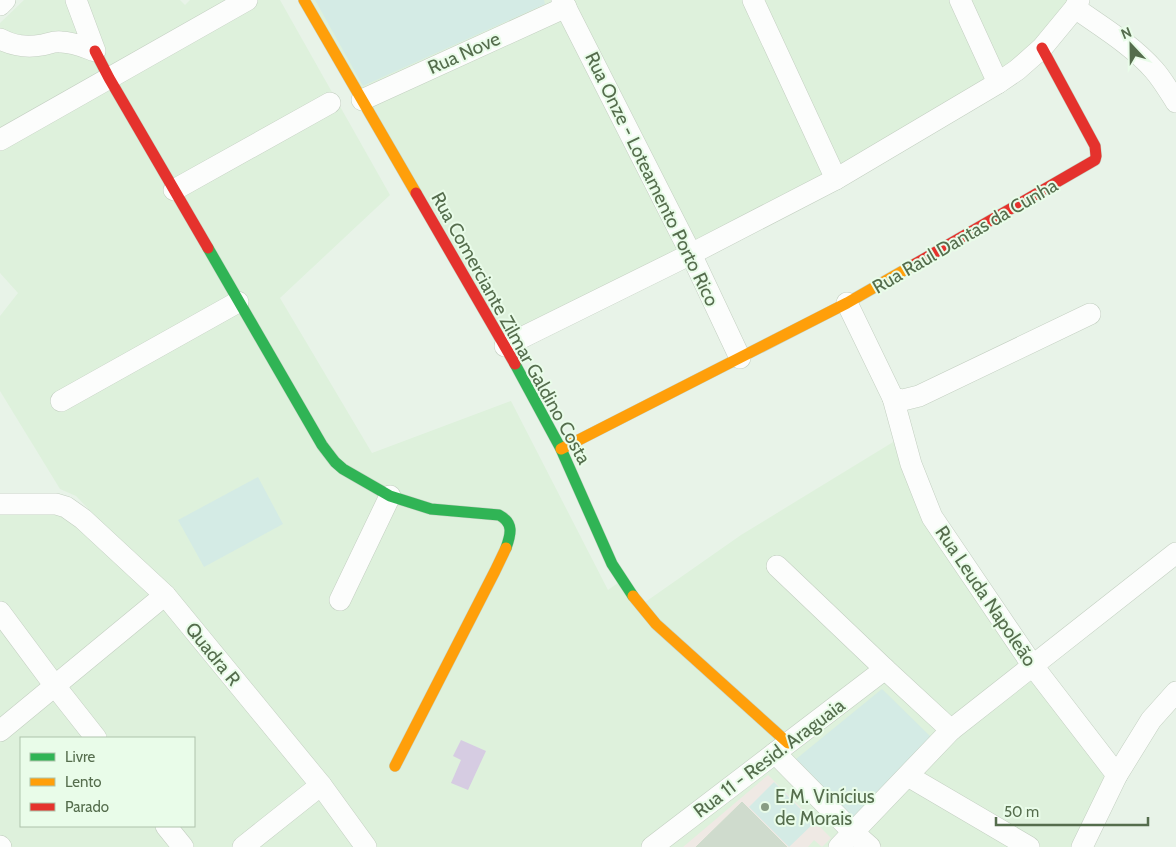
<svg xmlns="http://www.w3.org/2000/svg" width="1176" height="847" viewBox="0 0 1176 847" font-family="Cabin,sans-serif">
	<rect width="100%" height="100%" fill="#e8f3e8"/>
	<!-- residential -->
	<g fill="#def1dc" fill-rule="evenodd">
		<path d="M24,0h156l5,5 5,-5h90l110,195 -110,103 92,155 139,-52 97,189 14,-10 19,25 100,-70 162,-99 29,81 185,258 -35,72h-1082v-343h45l126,90 -95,-98 -16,-7 -60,-98v-75l18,-23 -18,-20v-250zM21,738h173v88h-173z"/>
		<path d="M304,0h775l-81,83 -493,263z"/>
	</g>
	<!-- education -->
	<path fill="#efe9e4" d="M768,775l63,63 -9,9 -8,-7 -6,7h-125z"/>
	<!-- green -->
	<g fill="#d4ebe5">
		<path d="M315,0h229l1,4 -182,82z"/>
		<path d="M258,477l25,47 -79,43 -26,-47z"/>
		<path d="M882,689l51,50 -84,82 -59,-57z"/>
		<path d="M774,782l40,41 -25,24 -40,-40z"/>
	</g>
	<!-- water -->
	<path fill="#d6cce2" d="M461,740l25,11 -18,39 -17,-7 10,-23 -8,-4z"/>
	<!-- building -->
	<path fill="#cfdbcd" stroke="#cedbcb" d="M742,802l45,45h-91z"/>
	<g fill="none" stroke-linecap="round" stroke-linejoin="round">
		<defs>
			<g id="street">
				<path d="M562,0l129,254 49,104"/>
				<path d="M753,0l83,179"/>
				<path d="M960,0l38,83"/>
				<path d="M0,5l5,-5"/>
				<path d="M1075,8c27,19 57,37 79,62 8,9 15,21 22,32"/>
				<path d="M0,39c14,7 26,9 42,6 6,-1 12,-4 19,-3 12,0 23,5 34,9l-19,-51"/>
				<path d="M362,100l204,-93"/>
				<path d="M0,140l247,-140"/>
				<path d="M174,190l156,-87"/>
				<path d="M847,303l46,95 10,2 16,-4 171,-82"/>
				<path d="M505,346l186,-92 145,-75 162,-96 19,-13 25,-22 33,-40 4,-8"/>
				<path d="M893,398l18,66 21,53 101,149 84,109"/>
				<path d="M61,401l177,-99"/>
				<path d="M0,504h56l10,3 17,12 82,76 156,190 45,62"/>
				<path d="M777,566l108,103 66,61"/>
				<path d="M340,600l50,-104"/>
				<path d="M0,612l55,74 41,52"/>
				<path d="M0,731l165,-136"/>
				<path d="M775,753l78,79 17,15"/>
				<path d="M908,776l121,71"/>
				<path d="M166,826l17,21"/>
				<path d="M0,846l1,1"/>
				<path d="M243,847l78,-62"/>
				<path d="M652,847l233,-178"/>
				<path d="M839,847l112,-117 225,-177"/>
				<path d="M1082,847l35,-72 34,-55 25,-28"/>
			</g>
			<g id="fast">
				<path d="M208,248l114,197 13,17 8,7 47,27 41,13 68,6c15,8 12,19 7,33"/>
				<path d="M515,364l46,85 51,115 21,32"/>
			</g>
			<g id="slow">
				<path d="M304,0l112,193"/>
				<path d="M561,449l286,-146 68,-39"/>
				<path d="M633,596l23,28 132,119"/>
				<path d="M395,766l100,-195 11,-23"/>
			</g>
			<g id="jam">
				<path d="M95,51l14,27 99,170"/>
				<path d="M416,193l99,171"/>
				<path d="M915,264l180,-104 1,-4 -1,-10 -53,-98"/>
			</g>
		</defs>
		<!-- street casing -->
		<use href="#street" stroke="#c3cfc1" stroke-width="22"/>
		<!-- fast casing -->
		<use href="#fast" stroke="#c4d1c2" stroke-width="12"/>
		<!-- slow casing -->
		<use href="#slow" stroke="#c4d1c2" stroke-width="12"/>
		<!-- jam casing -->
		<use href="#jam" stroke="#c4d1c2" stroke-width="12"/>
		<!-- street -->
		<use href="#street" stroke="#fcfdfc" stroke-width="21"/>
		<!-- fast -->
		<use href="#fast" stroke="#30b455" stroke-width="11"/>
		<!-- slow -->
		<use href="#slow" stroke="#ff9f0a" stroke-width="11"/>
		<!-- jam -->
		<use href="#jam" stroke="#e5322d" stroke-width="11"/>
	</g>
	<!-- markers -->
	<circle fill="#889c83" stroke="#e9fce9" stroke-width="2" cx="765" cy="807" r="5"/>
	<g text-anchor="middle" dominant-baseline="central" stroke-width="4" stroke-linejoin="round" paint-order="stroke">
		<!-- street labels -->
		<g font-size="19" fill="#556d4d" stroke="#e9fce9">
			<text transform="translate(464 53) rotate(-24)">Rua Nove</text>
			<text transform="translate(652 179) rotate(64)">Rua Onze - Loteamento Porto Rico</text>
			<text transform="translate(965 236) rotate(-30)">Rua Raul Dantas da Cunha</text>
			<text transform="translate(511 328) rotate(61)">Rua Comerciante Zilmar Galdino Costa</text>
			<text transform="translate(986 596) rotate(56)">Rua Leuda Napoleão</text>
			<text transform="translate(213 654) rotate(51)">Quadra R</text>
			<text transform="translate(769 758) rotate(-37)">Rua 11 - Resid. Araguaia</text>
		</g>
		<!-- poi labels -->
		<g font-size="19" fill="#556d4d" stroke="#e9fce9" text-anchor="start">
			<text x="775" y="796">E.M. Vinícius<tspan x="775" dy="22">de Morais</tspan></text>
		</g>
	</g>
	<!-- legend -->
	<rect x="20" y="737" width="175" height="90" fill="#e9fce9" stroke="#aec3ab"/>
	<rect x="30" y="753" width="25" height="8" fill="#30b455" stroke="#aec3ab"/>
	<text x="65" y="762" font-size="15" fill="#556d4d">Livre</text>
	<rect x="30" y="778" width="25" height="8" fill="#ff9f0a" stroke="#aec3ab"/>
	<text x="65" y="787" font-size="15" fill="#556d4d">Lento</text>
	<rect x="30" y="803" width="25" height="8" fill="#e5322d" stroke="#aec3ab"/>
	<text x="65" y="812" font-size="15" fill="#556d4d">Parado</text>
	<!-- north arrow -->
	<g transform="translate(1131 45) rotate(338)" stroke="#e9fce9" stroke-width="4" paint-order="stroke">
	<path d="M0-4L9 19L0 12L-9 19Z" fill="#556d4d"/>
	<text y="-8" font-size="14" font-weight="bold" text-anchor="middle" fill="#556d4d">N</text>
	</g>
	<!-- scale -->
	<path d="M996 817v8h152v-8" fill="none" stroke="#556d4d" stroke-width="2.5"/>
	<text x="1004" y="817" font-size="15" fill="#556d4d" stroke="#e9fce9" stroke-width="4" paint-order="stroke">50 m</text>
</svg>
